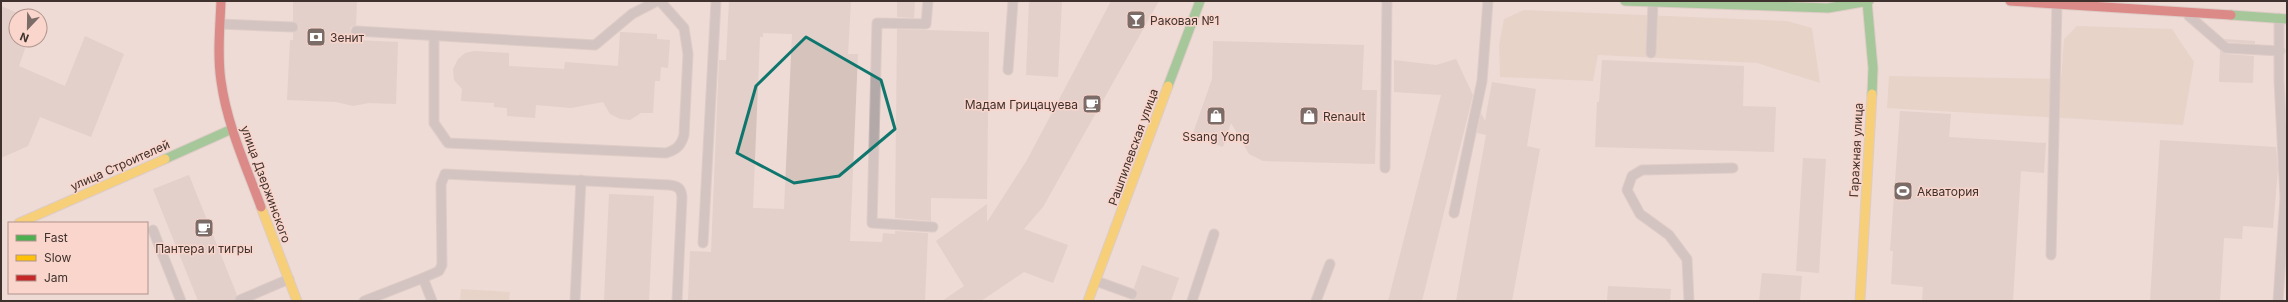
<svg xmlns="http://www.w3.org/2000/svg" width="2288" height="302" viewBox="0 0 2288 302" font-family="Inter,sans-serif">
	<rect width="100%" height="100%" fill="#eedbd6"/>
	<!-- green -->
	<g fill="#e0cab8">
		<path d="M1524,10l263,11 25,7 8,55 -63,-20 -159,-8 -5,26 -93,-4 -1,-32 5,-26z"/>
		<path d="M2077,26l95,3 22,33 -11,63 -296,-17 2,-32 172,3 3,-40z"/>
		<path d="M461,289l49,3 -1,9h-49z"/>
	</g>
	<!-- building -->
	<g fill="#d5c3bc" fill-rule="evenodd">
		<path d="M293,1h64l-1,24 -5,2 -1,4 6,6v3l42,2 -2,62 -27,-1 -16,3 -17,-4 -49,-2 3,-60h3v-7l6,-5 -1,-4 -5,-3z"/>
		<path d="M729,1h122l-3,53h10l-8,187 32,1 1,-9 12,1v-3l33,2 -3,68h-237l2,-50 21,1 8,-192h7zM763,33l29,1 -8,175 -31,-1 7,-171h3z"/>
		<path d="M897,1h18l-1,17 -17,-1z"/>
		<path d="M1029,1h33l-4,76 -32,-2z"/>
		<path d="M1111,1h48l-116,206 -19,22 44,16 -15,38 -29,-11 -43,29h-39l22,-15 -28,-45 51,-37v18l40,-62z"/>
		<path d="M1,6l24,10h-9v24h12l-9,26 46,20 20,-50 39,18 -33,83 -51,-20 -12,29 -27,12z"/>
		<path d="M897,29l92,3 -2,167 -56,-1v23l-36,-3z"/>
		<path d="M620,32l37,2v5l13,1 -2,28 -7,-1 -1,14h-5l-2,32h-12l-11,7 -10,-1 -10,-5 -7,-12 -32,6 -35,-3 -1,13 -28,-2v-8l-13,-1v-4l-33,-2 1,-12 -8,-9 -1,-11 5,-10 7,-6 9,-2 35,2v13l55,3 1,-7 53,4z"/>
		<path d="M2224,39l31,2v3l-27,-2z"/>
		<path d="M1213,41l151,4 -2,45h15l-2,74 -112,-3 -14,-7 -18,-31 -8,24 -31,-11 20,-57z"/>
		<path d="M2220,51l6,3 28,2 -1,27 -34,-1z"/>
		<path d="M1456,59l17,36 -51,206h-34l53,-206 -47,-3v-32l42,5z"/>
		<path d="M1602,60l142,6 -1,40 33,1 -2,45 -179,-5 2,-45h2z"/>
		<path d="M1492,82l44,7 -9,57 13,3 -28,152h-56l30,-166 -9,-2 4,-20 4,8z"/>
		<path d="M1900,111l51,3 -2,23 97,6 -2,30 -23,-2 -8,130h-91l1,-14 -32,-3 2,-33h-3z"/>
		<path d="M2160,140l116,7 2,22 -5,59 -30,-2 -1,13 -18,-1 -4,63h-70z"/>
		<path d="M1803,158l23,1 -7,114 -23,-2z"/>
		<path d="M189,175l48,120 -3,6h-36l-45,-112z"/>
		<path d="M609,194l45,2 -5,105h-45z"/>
		<path d="M1142,265l37,13 -8,23h-41l8,-5 -4,-8z"/>
		<path d="M1762,273l40,3 -2,25h-41z"/>
		<path d="M1608,286l63,3 -1,12h-63z"/>
	</g>
	<g fill="none" stroke-linecap="round" stroke-linejoin="round">
		<defs>
			<g id="lane">
				<path d="M928,1l-2,23 -49,-1 -5,200 61,4"/>
				<path d="M2189,16l37,32 54,3"/>
				<path d="M220,24l73,3"/>
				<path d="M356,31l239,14 37,-31 25,-13"/>
				<path d="M434,36v87l14,20 218,10c10,-3 15,-7 18,-18l4,-81 -4,-26 -24,-27"/>
				<path d="M1651,53l2,-51"/>
				<path d="M1008,70l5,-69"/>
				<path d="M1385,168l2,-167"/>
				<path d="M1454,213l28,-132 6,-80"/>
				<path d="M153,230l28,71"/>
				<path d="M703,243l13,-242"/>
				<path d="M2051,255l6,-252"/>
				<path d="M423,278l16,-7 3,-6 -1,-81 4,-10 224,11c9,1 12,3 13,12l-5,104"/>
				<path d="M1096,281l36,13"/>
				<path d="M240,300l49,-21"/>
				<path d="M364,301l59,-23 9,23"/>
				<path d="M575,301l6,-121"/>
				<path d="M1192,301l22,-67"/>
				<path d="M1316,301l14,-37"/>
				<path d="M1689,301l-2,-42 -18,-24 -29,-21 -13,-24 5,-14 10,-6 91,-2"/>
				<path d="M2278,301l7,-103 -6,-118v-62"/>
			</g>
			<g id="fast">
				<path d="M1625,1l203,7 41,-7"/>
				<path d="M1867,1l6,67 -1,26"/>
				<path d="M2231,15l56,4"/>
				<path d="M1168,86l32,-85"/>
				<path d="M165,159l67,-30"/>
			</g>
			<g id="slow">
				<path d="M261,207l36,94"/>
				<path d="M19,223l146,-64"/>
				<path d="M1088,301l80,-215"/>
				<path d="M1860,301l12,-207"/>
			</g>
			<g id="jam">
				<path d="M221,1c-1,26 -4,54 0,80 6,44 25,85 40,126"/>
				<path d="M2010,1l221,14"/>
			</g>
		</defs>
		<!-- lane casing -->
		<use href="#lane" stroke="#c9bab6" stroke-width="11"/>
		<!-- fast casing -->
		<use href="#fast" stroke="#c9bab6" stroke-width="11"/>
		<!-- slow casing -->
		<use href="#slow" stroke="#c9bab6" stroke-width="11"/>
		<!-- jam casing -->
		<use href="#jam" stroke="#c9bab6" stroke-width="11"/>
		<!-- lane -->
		<use href="#lane" stroke="#b3a9a8" stroke-width="9"/>
		<!-- fast -->
		<use href="#fast" stroke="#4caf50" stroke-width="9"/>
		<!-- slow -->
		<use href="#slow" stroke="#ffc107" stroke-width="9"/>
		<!-- jam -->
		<use href="#jam" stroke="#c62828" stroke-width="9"/>
	</g>
	<!-- marked area -->
	<path d="M0 0H2288V302H0ZM806,37l75,43 14,49 -56,47 -45,7 -57,-30 19,-67z" fill="#eedbd6" fill-opacity=".55" fill-rule="evenodd"/>
	<path fill="none" stroke="#0f766e" stroke-width="3" stroke-linejoin="round" d="M806,37l75,43 14,49 -56,47 -45,7 -57,-30 19,-67z"/>
	<!-- icons -->
	<defs>
		<symbol id="bar-square" viewBox="-11 -11 22 22"><rect x="-9" y="-9" width="18" height="18" rx="4" fill="#7c6c68" stroke="#f9d5cb"/><path d="M-6-5H6L.8 .8V4.5H3.5V6h-7V4.5H-.8V.8Z" fill="#fff"/></symbol>
		<symbol id="bank-square" viewBox="-11 -11 22 22"><rect x="-9" y="-9" width="18" height="18" rx="4" fill="#7c6c68" stroke="#f9d5cb"/><path d="M-6-4H6V4H-6ZM0-2.3a2.3 2.3 0 1 0 0 4.6a2.3 2.3 0 1 0 0-4.6Z" fill="#fff"/></symbol>
		<symbol id="cafe-square" viewBox="-11 -11 22 22"><rect x="-9" y="-9" width="18" height="18" rx="4" fill="#7c6c68" stroke="#f9d5cb"/><path d="M-5.5-4.5H6V0H3Q3 3.5 0 3.5H-2.5Q-5.5 3.5-5.5 0ZM3-3.2v2h1.7v-2ZM-6 4.5H4V6H-6Z" fill="#fff"/></symbol>
		<symbol id="shop-square" viewBox="-11 -11 22 22"><rect x="-9" y="-9" width="18" height="18" rx="4" fill="#7c6c68" stroke="#f9d5cb"/><path d="M-5-2.5h2.3a2.7 3.5 0 0 1 5.4 0H5L5.5 6h-11ZM-1.5-2.5h3a1.5 2.3 0 0 0-3 0Z" fill="#fff"/></symbol>
		<symbol id="stadium-square" viewBox="-11 -11 22 22"><rect x="-9" y="-9" width="18" height="18" rx="4" fill="#7c6c68" stroke="#f9d5cb"/><path d="M0-5a6.5 5 0 1 0 0 10a6.5 5 0 1 0 0-10ZM-3.5-1.8h7v3.6h-7Z" fill="#fff"/></symbol>
	</defs>
	<g fill-rule="evenodd">
		<use href="#bar-square" x="1125" y="9" width="22" height="22"/>
		<use href="#bank-square" x="305" y="26" width="22" height="22"/>
		<use href="#cafe-square" x="1081" y="93" width="22" height="22"/>
		<use href="#shop-square" x="1205" y="105" width="22" height="22"/>
		<use href="#shop-square" x="1298" y="105" width="22" height="22"/>
		<use href="#stadium-square" x="1892" y="180" width="22" height="22"/>
		<use href="#cafe-square" x="193" y="217" width="22" height="22"/>
	</g>
	<g text-anchor="middle" dominant-baseline="central" stroke-width="3" stroke-linejoin="round" paint-order="stroke">
		<!-- poi labels -->
		<g font-size="12" fill="#3f312d" stroke="#f9d5cb" text-anchor="start">
			<text x="1150" y="20">Раковая №1</text>
			<text x="330" y="37">Зенит</text>
			<text x="1078" y="104" text-anchor="end">Мадам Грицацуева</text>
			<text x="1323" y="116">Renault</text>
			<text x="1216" y="136" text-anchor="middle">Ssang Yong</text>
			<text x="1917" y="191">Акватория</text>
			<text x="204" y="248" text-anchor="middle">Пантера и тигры</text>
		</g>
		<!-- street labels -->
		<g font-size="12" fill="#3f312d" stroke="#f9d5cb">
			<text transform="translate(1133 147) rotate(-70)">Рашпилевская улица</text>
			<text transform="translate(1856 150) rotate(-87)">Гаражная улица</text>
			<text transform="translate(120 165) rotate(-24)">улица Строителей</text>
			<text transform="translate(266 184) rotate(70)">улица Дзержинского</text>
		</g>
	</g>
	<!-- border -->
	<rect width="2288" height="302" fill="none" stroke="#3f312d" stroke-width="4"/>
	<!-- legend -->
	<rect x="8" y="222" width="140" height="72" fill="#f9d5cb" stroke="#af938c"/>
	<rect x="16" y="235" width="20" height="6" fill="#4caf50" stroke="#af938c"/>
	<text x="44" y="242" font-size="12" fill="#3f312d">Fast</text>
	<rect x="16" y="255" width="20" height="6" fill="#ffc107" stroke="#af938c"/>
	<text x="44" y="262" font-size="12" fill="#3f312d">Slow</text>
	<rect x="16" y="275" width="20" height="6" fill="#c62828" stroke="#af938c"/>
	<text x="44" y="282" font-size="12" fill="#3f312d">Jam</text>
	<!-- north arrow -->
	<g transform="translate(28 28) rotate(202)"><circle r="19" fill="#f9d5cb" stroke="#af938c"/>
	<path d="M0-3L7 15L0 10L-7 15Z" fill="#7c6c68"/>
	<text y="-6" font-size="11" font-weight="bold" text-anchor="middle" fill="#3f312d">N</text>
	</g>
</svg>
